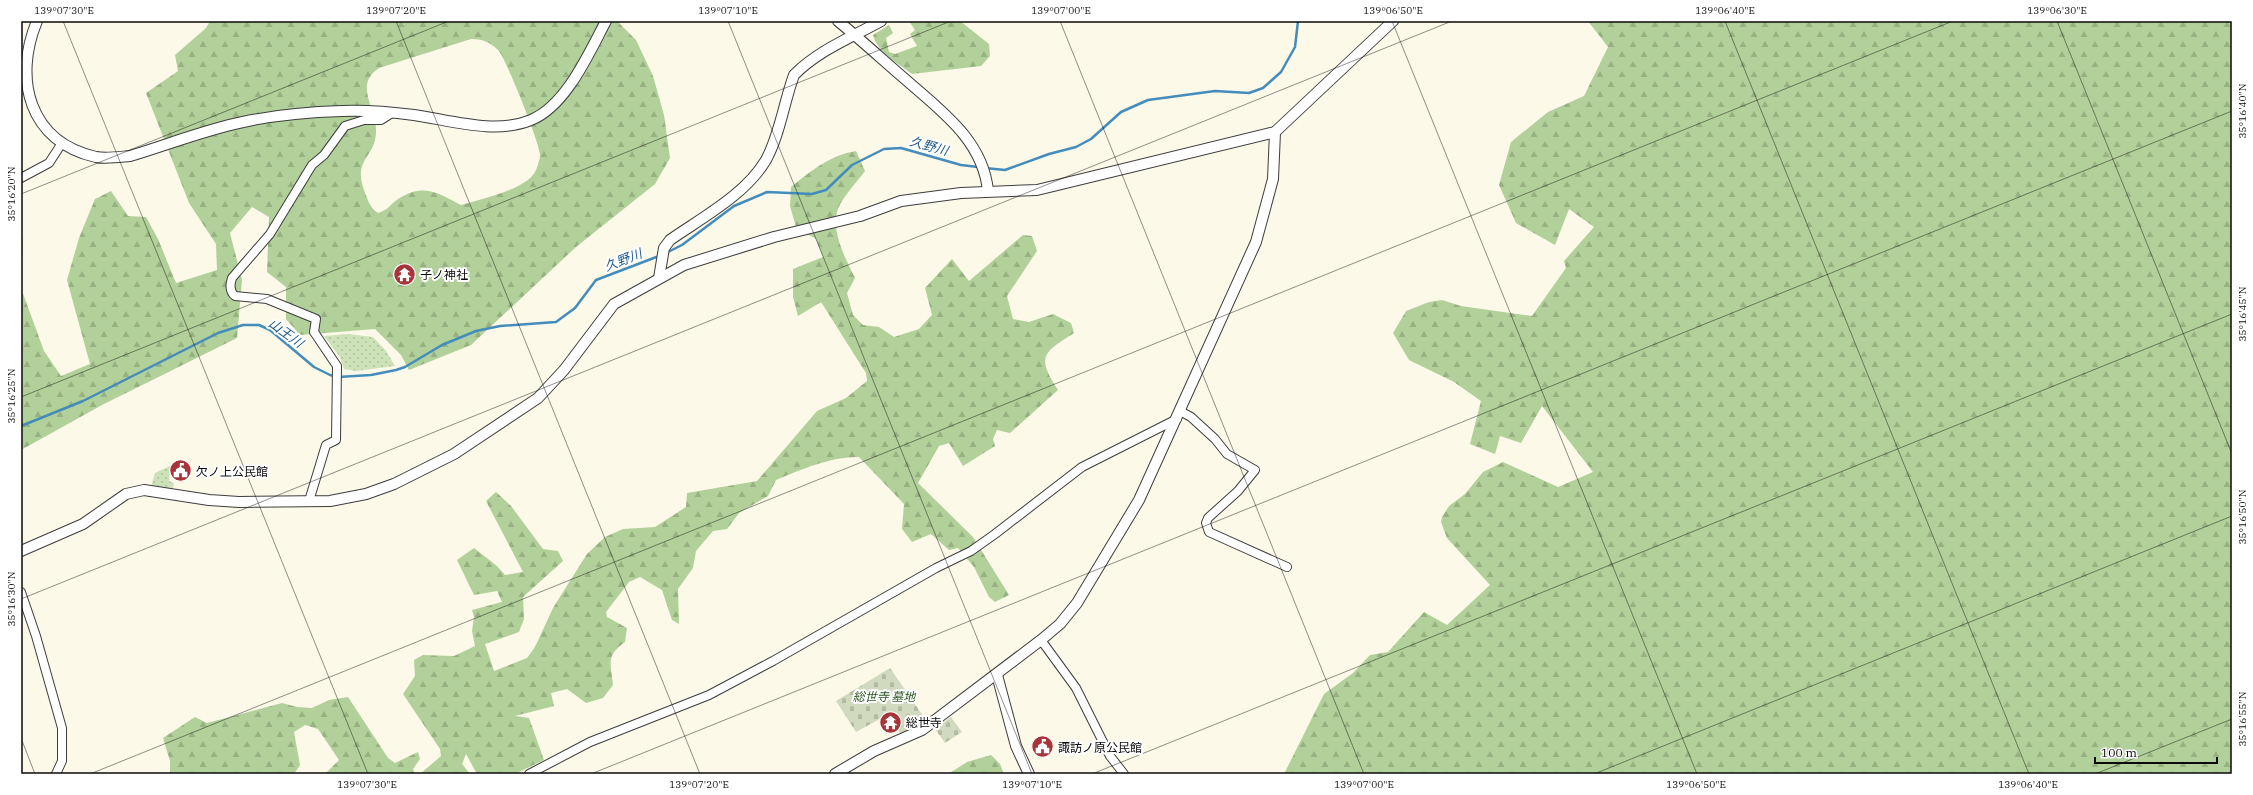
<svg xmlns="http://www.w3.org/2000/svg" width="2253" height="795" viewBox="0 0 2253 795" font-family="'IBM Plex Serif','Noto Sans JP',serif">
	<defs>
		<pattern id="forest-firs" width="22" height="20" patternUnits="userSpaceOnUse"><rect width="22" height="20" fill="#b2d099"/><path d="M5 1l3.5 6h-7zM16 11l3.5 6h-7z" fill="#98b182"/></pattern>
		<pattern id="cemetery-stones" width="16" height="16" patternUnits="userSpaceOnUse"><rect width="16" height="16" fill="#d1dabe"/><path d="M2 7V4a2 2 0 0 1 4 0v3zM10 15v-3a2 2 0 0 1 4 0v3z" fill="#b2baa2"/></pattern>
		<pattern id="park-dots" width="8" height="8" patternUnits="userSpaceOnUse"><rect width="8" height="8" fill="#cde2b8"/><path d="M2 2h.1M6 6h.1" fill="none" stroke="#afc19d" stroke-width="1.8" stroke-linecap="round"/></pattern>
	</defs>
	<rect width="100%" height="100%" fill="#fcf9e9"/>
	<!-- forest -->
	<g fill="url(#forest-firs)" fill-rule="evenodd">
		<path d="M210,21h407l19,19 17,36 11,39 6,43 -15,26 -79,63 -105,98 -62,25 -8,-15 -26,-26 -75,6 -14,-16v-32l-19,-15 2,-55 -17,-10 -22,26 12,47 -5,58 -135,67 -81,45v-211h2l-2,49 23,63 17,25 29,-12 -23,-84 12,-42 16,-39 16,-8 17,25 18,1 12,22 18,44 41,-13 -1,-26 -27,-41 -43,-110 32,-22 -3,-16 31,-27zM471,39c11,0 19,3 27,11 7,6 42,94 42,105 0,4 -3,14 -5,17 -10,18 -55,27 -74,33 -24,-13 -38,-22 -63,-6 -9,6 -8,10 -20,14 -8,-5 -9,-11 -13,-20 -14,-36 12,-34 11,-64 -1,-24 -22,-44 3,-61z"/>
		<path d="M909,21h51l29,23 1,12 -9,10 -69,8c-14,-11 -34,-21 -39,-39l16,-10 4,8 -7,5 3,14 6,2 22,-8 -7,-12 5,-4z"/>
		<path d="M1588,21h644v753h-948l40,-80 29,-21 17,-18 18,-3 36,-40 23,13 43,-40 -43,-47 -6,-16 1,-5 7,-11 16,-12 18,-22 20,-10 55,25 35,-15 -51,-66 -21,37 -21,-7 -5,18 -25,-10 11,-43 -27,-19 -45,-22 -16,-27 13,-22 23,-9 13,-2 19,6 71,10 34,-48 -2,-7 30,-34 -25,-18 -14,36 -39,-22 -17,-38 12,-43 37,-30 36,-16 24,-49z"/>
		<path d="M856,151l9,20c-8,11 -22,25 -27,38 -8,21 8,51 17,69l-8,15 6,22 10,10 16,2 15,10 25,-8 13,-14 -7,-27 27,-29 17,22 54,-46 9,1 5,15 -30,45 6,23 16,3 24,-8 18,9 3,10c-31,20 -38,23 -16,57l-48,43 -13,-3 -4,9 2,7 -32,20 -14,-23 -10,3 -21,37 55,54 36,58 -14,7 -6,-5 -15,-30 -16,-19 -9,2 -18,-16 -19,8 -10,-13 2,-25 -45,-47c-30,0 -56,12 -83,23l-8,16 -29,17 -12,16 -14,2 -17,20 -3,17 -15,21 1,35 -7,-4 -10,-30 -22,-13 -11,5 -23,30 1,5 20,11 -2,14c-20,14 -14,22 -12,43l-10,13 -17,5 -19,-14 -16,4 3,13 -39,10 14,2 15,42 -29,14h-38l-11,-20 -4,10 8,10h-50l21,-18 -1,-7 -37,-55 12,-18 -1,-16 9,-5 31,1 21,-10 -3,-15 2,-14 -2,-7 30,-8 -5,-11 -23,4 -17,-35 17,-12 23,18 8,9 18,-3 -37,-71 10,-9 15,14 32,43 15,2 5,10 -40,36 1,22 -5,13 -34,12 9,27 33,-13 8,-11 18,-39 15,-24 19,-30 18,-17 18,-8 32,-2 31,-20 1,-14 70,-12 60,-70 29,-13 21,-17 -1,-8 -45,-71 -23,14 -5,-19v-28l30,-12 -7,-18 -20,-12 -6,-21 1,-19c20,-16 39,-32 65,-36z"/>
		<path d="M348,697l40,61 7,5 23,-11 2,7 -7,10 2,5h-90l14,-14 -21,-31 -13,-4 -11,7 6,33 -6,9h-124v-13l-7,-23 32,-21 12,6 75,-20 15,4 15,1 17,-8z"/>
		<path d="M991,755l9,9 4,10h-56l19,-12z"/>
	</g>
	<!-- cemetery -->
	<g fill="url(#cemetery-stones)">
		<path d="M890,668l36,52 -12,8 -14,5 -13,-18 -31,17 -20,-31z"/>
		<path d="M951,717l11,15 -17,11 -10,-14z"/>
	</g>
	<!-- park -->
	<g fill="url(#park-dots)">
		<path d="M348,334l25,3 13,14 9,15 -39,5 -12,-2 -4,-12 -16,-21z"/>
		<path d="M170,466l-1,15 5,2 -2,8 -21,-4 4,-14z"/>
	</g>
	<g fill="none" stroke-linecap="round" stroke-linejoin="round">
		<!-- stream -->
		<g stroke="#448cbc" stroke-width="2.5">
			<path d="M985,168l20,2 44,-16 27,-7 15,-8 30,-27 27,-12 67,-9 34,2 14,-5 18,-16 14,-25 3,-26"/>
			<path d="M666,253l16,-8 52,-39 33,-14 45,2 14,-4 26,-25 32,-16 17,-1 60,17 17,2"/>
			<path d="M21,426l62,-25 135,-68 25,-8h16l11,5 44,37 16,8 8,2 33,-2 25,-5 9,-3 37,-22 34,-14 24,-5 56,-4 19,-14 21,-28 63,-24"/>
		</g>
		<defs>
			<g id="minor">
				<path d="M21,178l28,-15 13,-20"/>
				<path d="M1180,411l11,6 24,22 12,15 28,16 -17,21 -30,27 -2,5 3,9 78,35"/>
				<path d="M309,501l17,-56 10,-5 1,-74 -23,-34 2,-13 -49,-20 -32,-3c-6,-5 -5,-12 -3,-18l38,-44 42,-69 12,-10 21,-29 19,-6h17l11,-7"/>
				<path d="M21,592l15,44 26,92v33l-6,13"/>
				<path d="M1041,640l35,48 34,68 14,18"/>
				<path d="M529,774l61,-32 119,-47 64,-34 163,-93 35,-17 24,-17 87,-67 95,-48"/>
			</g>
			<g id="tertiary">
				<path d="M37,21c-24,58 -8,121 59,136 10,2 23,0 34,-1 37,-11 74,-26 113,-34 32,-7 65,-10 99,-11 24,-1 48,1 72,4 36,5 81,20 117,5 35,-14 58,-67 75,-99"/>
				<path d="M838,21c23,19 45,39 67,58 36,32 78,61 83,112"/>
				<path d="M659,278l5,-30 6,-8c33,-23 75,-45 96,-80 14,-26 18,-58 28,-85 23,-24 58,-38 87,-54"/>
				<path d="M21,551l62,-27 43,-30 18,-4 65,10 30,2 91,-1 36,-7 28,-10 60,-30 84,-56 26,-28 50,-66 70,-39 90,-28 86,-21 41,-15 60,-8 76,-3 238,-58 118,-111"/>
				<path d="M997,675l19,71 13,28"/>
				<path d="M835,774l39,-23 48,-21 119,-90 19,-16 17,-21 62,-103 117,-258 17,-63 2,-47"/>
			</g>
		</defs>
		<!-- minor casing -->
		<use href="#minor" stroke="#3d3d3d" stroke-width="10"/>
		<!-- tertiary casing -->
		<use href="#tertiary" stroke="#3d3d3d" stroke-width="12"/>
		<!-- minor -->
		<use href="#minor" stroke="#fff" stroke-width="8"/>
		<!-- tertiary -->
		<use href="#tertiary" stroke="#fff" stroke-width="10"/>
	</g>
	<!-- ticks -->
	<path fill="none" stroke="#0a0a0a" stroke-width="1" stroke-opacity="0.45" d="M63,21l305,753M396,21l304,753M728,21l304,753M1060,21l304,753M1392,21l305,753M1725,21l304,753M2057,21l175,433M21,194l428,-173M21,397l930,-376M21,599l1431,-578M21,738l14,36M90,774l1863,-753M591,774l1641,-663M1092,774l1140,-460M1594,774l638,-258M2095,774l137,-55"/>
	<!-- icons -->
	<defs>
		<symbol id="temple-disc" viewBox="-11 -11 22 22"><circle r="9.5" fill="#a83439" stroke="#fff"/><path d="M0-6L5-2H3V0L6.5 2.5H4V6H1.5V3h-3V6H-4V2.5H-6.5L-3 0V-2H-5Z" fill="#fff"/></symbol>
		<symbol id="civic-disc" viewBox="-11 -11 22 22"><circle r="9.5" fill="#a83439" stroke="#fff"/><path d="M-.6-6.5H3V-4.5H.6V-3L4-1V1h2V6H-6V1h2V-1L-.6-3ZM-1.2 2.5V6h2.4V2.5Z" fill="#fff"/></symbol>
	</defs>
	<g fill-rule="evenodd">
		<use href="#temple-disc" x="392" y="262" width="25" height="25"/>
		<use href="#civic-disc" x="168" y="458" width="25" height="25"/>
		<use href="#temple-disc" x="878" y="710" width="25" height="25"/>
		<use href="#civic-disc" x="1030" y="734" width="25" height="25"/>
	</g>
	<g text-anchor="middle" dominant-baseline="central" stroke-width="4" stroke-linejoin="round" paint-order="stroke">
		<!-- poi labels -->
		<g font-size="12" fill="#0a0a0a" stroke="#fff" text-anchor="start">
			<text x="420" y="274">子ノ神社</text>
			<text x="196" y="471">欠ノ上公民館</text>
			<text x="906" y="722">総世寺</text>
			<text x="1058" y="747">諏訪ノ原公民館</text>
		</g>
		<!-- park labels -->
		<g font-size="12" font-style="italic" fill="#2e5823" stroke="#fff">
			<text x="884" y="696">総世寺 墓地</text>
		</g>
		<!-- water labels -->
		<g font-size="13" font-style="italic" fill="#245e8b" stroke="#fff">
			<text transform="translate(929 146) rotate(16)">久野川</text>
			<text transform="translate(623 260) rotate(-21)">久野川</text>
			<text transform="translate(286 333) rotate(36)">山王川</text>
		</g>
	</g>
	<!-- border -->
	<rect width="2253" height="795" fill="none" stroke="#ffffff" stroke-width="44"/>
	<!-- scale -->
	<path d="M2095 757v6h122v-6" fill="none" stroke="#0a0a0a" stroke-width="2"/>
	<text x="2101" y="757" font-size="12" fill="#0a0a0a" stroke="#ffffff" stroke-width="3" paint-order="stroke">100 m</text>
	<rect x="22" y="22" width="2209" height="751" fill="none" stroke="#0a0a0a" stroke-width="1.5"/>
	<g font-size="10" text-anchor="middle" fill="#0a0a0a">
		<text x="64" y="14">139°07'30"E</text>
		<text x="396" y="14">139°07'20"E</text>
		<text x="728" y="14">139°07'10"E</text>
		<text x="1061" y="14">139°07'00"E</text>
		<text x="1393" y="14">139°06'50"E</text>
		<text x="1725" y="14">139°06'40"E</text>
		<text x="2057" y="14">139°06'30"E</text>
		<text transform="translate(2242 111) rotate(-90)" y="4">35°16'40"N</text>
		<text transform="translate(11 194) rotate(-90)" y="4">35°16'20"N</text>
		<text transform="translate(2242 314) rotate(-90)" y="4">35°16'45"N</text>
		<text transform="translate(11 396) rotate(-90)" y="4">35°16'25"N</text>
		<text transform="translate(2242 517) rotate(-90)" y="4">35°16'50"N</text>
		<text transform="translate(11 599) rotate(-90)" y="4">35°16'30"N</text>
		<text transform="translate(2242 719) rotate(-90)" y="4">35°16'55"N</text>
		<text x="367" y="788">139°07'30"E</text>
		<text x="699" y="788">139°07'20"E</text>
		<text x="1032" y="788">139°07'10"E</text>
		<text x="1364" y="788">139°07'00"E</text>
		<text x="1696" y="788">139°06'50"E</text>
		<text x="2028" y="788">139°06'40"E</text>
	</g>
</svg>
